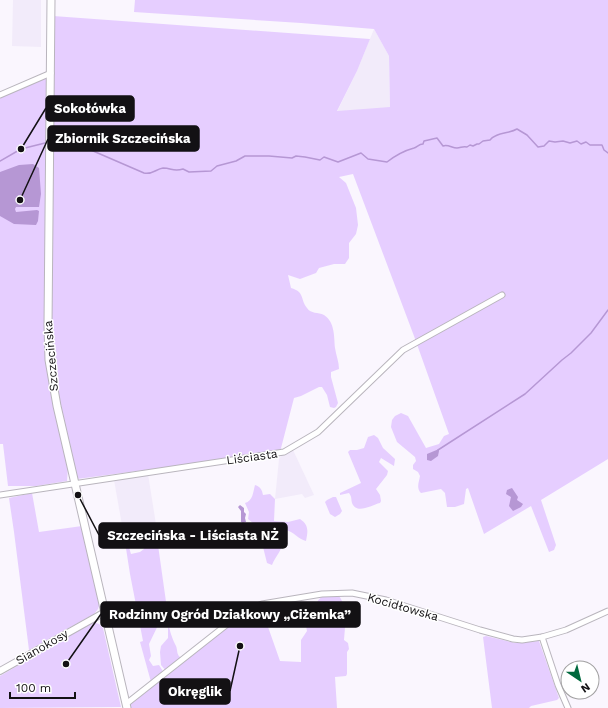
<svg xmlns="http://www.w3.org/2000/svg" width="608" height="708" viewBox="0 0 608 708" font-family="'Work Sans',sans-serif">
	<rect width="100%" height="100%" fill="#faf6fe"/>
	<!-- built -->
	<g fill="#f2ebfa">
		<path d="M13,0h28v47l-29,-1z"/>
		<path d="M374,29l15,27 1,52 -53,4 20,-41z"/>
		<path d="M293,450l21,45 -9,3 -3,-4 -27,5 4,-40 4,-5z"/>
		<path d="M148,474l10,63 -33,5 -11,-62z"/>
	</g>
	<!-- green -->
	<g fill="#e6ceff">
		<path d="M135,0h473v459l-67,41 15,45 -2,5 -5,2 -18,-46 -47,28 -16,-46 -2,1 -2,15 -9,3h-8l-2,-14 -4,-4 -20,4c-5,-5 -2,-11 -1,-17l-2,-4 -5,-3v-4l3,-4 -1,-4 -18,-15 -6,-15 1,-7 3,-4 6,-3 7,3 18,32 13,-4 5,-8 5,-2 -35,-98 -61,-162 -14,3 7,6 10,25 2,17 -2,9 -7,9v15l-4,6h-11l-15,4 -3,5 -16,6 -12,-4 3,13c14,4 9,11 16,20 4,6 11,4 17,7 11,7 10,22 11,33 1,7 4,14 4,21l-8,3v5l7,26 -2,4 -2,1 -4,-1 -3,-12 -5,-8h-3l-18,9 -7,2 -14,54 -203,27 -18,-72 -5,1 14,58 -1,15 -31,5h-28l-5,-42h-3v-347l53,-24v-57l317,23 -13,32 -20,40 53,-4 -1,-51 -15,-27 -73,-6 -167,-11z"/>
		<path d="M374,435l4,3 5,10 12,11 -1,7 -13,-8 -2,4 9,9 -1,4 -11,14 4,6 1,6 -1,2c-9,2 -23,12 -28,0 -1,-4 0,-6 -3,-10l-9,2v-2l21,-10 -13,-31 2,-2h7l7,-2 4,-11z"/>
		<path d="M255,485c6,2 7,5 8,10l7,-1 5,5 -1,22 14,1 12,-3c9,6 8,12 6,22 -8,-2 -12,-9 -20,-11l-3,2 -2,4c4,13 -4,17 -9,29l-5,-2 -9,-36 -10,-8 1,-7 -4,-9c8,-2 8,-11 10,-18z"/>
		<path d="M32,493l7,39 43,-6 18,77 -2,6 -4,5 -65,36 -15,-118 -5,-34z"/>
		<path d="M333,497h3l6,14 -2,3 -5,3 -5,-3 -5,-12 2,-2z"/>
		<path d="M157,538l12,85h-3l-2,-15 -5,4 3,5 -13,27 2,12 -2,4 4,6 6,-1 5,8 -13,9 -11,-40 3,-1 -13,-67 -5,-32 2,-1 4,13 9,-2 4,-3 1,-10z"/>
		<path d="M323,596h16c9,12 6,30 5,44l4,3 1,6 -2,3v22l-1,2 -11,1 2,31h-211l98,-78 24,-17 13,-6 19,54 21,1v-22l6,-9 -2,-10 2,-1 -1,-4 -3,-4 6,-8 3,6 3,2 2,-2c-1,-7 0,-10 6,-14z"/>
		<path d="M93,622l6,2 4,4 18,79 -121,1v-32z"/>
		<path d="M169,627c2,8 4,13 7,19 2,5 0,8 5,12l-15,13 -5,-6 -1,-13 1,-6 7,-8v-10z"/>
		<path d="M486,636l29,7 24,-2 20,57 -2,2 -26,6 -2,2h-37l-9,-71z"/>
	</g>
	<!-- water -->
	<g fill="#b697d4">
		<path d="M33,164l6,4 2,26 -2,13h-23l-1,2 1,3 21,-2 2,1 -1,10 -2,4 -22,-1 -14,-8v-44l19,-7z"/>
		<path d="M439,449v2l-1,5 -7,5 -4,-1v-6z"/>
		<path d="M512,488l6,9 -1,3 6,4 -2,3 -8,4 -4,-5 2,-9 -5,-3 1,-4z"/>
		<path d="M240,505l4,3v4l2,2 -1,4 1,4 -3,1 -2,-1v-11l-3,-4z"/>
	</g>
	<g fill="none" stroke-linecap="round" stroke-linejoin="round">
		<!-- stream -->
		<g stroke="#b697d4" stroke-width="1.5">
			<path d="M67,142l3,-1 74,32c8,2 12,-4 19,-5 9,0 10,4 20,1l6,3 22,-1 6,-5 19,-5 9,-5h24l23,2 4,-2 9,1 15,3 4,-3 14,5 23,-9 7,6 19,3c9,-7 16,-11 27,-14 3,-1 5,-4 9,-4l1,-3 13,-3 6,8c5,-2 9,2 14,2 4,0 5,-2 10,-1l3,-2 3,1 4,-2h2l4,-3 7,-1c6,-8 19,-6 27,-11l10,6 11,12 6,-1 5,-5 6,1 8,-1 7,2 7,-2 4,3 5,-2 4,3h12l2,5 4,3"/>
			<path d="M0,161l21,-12 24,-6"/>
			<path d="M438,450l87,-56 37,-34 9,-7 20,-20 17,-23"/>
		</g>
		<defs>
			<g id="minor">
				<path d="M0,95l51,-22"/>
				<path d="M0,495l284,-43 34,-20 85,-82 99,-55"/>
				<path d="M542,637l16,48 10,23"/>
				<path d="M126,704l104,-82 21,-13 11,-5 60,-10 30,-1 34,7 94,30 33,9 9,1 20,-3 24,-7 42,-19"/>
			</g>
			<path id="tertiary" d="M0,671l105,-59"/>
			<path id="secondary" d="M51,0l-3,326 1,34 8,46 70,302"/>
		</defs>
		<!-- minor casing -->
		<use href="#minor" stroke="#b9b5bd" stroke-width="7"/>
		<!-- tertiary casing -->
		<use href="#tertiary" stroke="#b9b5bd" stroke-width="8"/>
		<!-- secondary casing -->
		<use href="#secondary" stroke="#b9b5bd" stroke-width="9"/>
		<!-- minor -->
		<use href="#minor" stroke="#fff" stroke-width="5"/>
		<!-- tertiary -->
		<use href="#tertiary" stroke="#fff" stroke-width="6"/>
		<!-- secondary -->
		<use href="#secondary" stroke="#fff" stroke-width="7"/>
	</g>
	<g text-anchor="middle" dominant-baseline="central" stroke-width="3" stroke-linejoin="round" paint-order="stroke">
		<!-- street labels -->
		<g font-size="12" fill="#131114" stroke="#fff">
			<text transform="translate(51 356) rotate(-95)">Szczecińska</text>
			<text transform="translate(252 457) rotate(-8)">Liściasta</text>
			<text transform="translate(403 607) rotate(16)">Kocidłowska</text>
			<text transform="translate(42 647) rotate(-30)">Sianokosy</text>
		</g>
	</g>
	<!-- callouts -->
	<path fill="none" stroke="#131114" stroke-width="1.5" d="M21 149L46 108M20 200L48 139M78 495L99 535M66 664L101 614M240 646L230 691"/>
	<g fill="#131114" stroke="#fff" stroke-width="1.5">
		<circle cx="21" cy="149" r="4"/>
		<circle cx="20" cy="200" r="4"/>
		<circle cx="78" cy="495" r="4"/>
		<circle cx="66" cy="664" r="4"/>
		<circle cx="240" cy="646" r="4"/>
	</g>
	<g fill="#131114" stroke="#131114" stroke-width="1.5">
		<rect x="46" y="96" width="88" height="25" rx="4"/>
		<rect x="48" y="126" width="151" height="25" rx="4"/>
		<rect x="99" y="523" width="188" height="25" rx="4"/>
		<rect x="101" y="602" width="259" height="25" rx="4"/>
		<rect x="160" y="679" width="70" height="25" rx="4"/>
	</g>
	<g font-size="13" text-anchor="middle" font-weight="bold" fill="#fff">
		<text x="90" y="113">Sokołówka</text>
		<text x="123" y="143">Zbiornik Szczecińska</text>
		<text x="193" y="540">Szczecińska - Liściasta NŻ</text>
		<text x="230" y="619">Rodzinny Ogród Działkowy „Ciżemka”</text>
		<text x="195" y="696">Okręglik</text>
	</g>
	<!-- north arrow -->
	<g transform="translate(580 680) rotate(145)"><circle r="19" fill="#ffffff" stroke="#a1a0a1"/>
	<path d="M0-3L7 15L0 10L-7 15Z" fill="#00693e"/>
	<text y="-6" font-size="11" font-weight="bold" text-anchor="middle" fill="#131114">N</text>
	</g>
	<!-- scale -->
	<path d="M10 692v6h65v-6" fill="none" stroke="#131114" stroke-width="2"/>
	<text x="16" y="692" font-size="12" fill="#131114" stroke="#ffffff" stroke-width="3" paint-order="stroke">100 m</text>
</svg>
